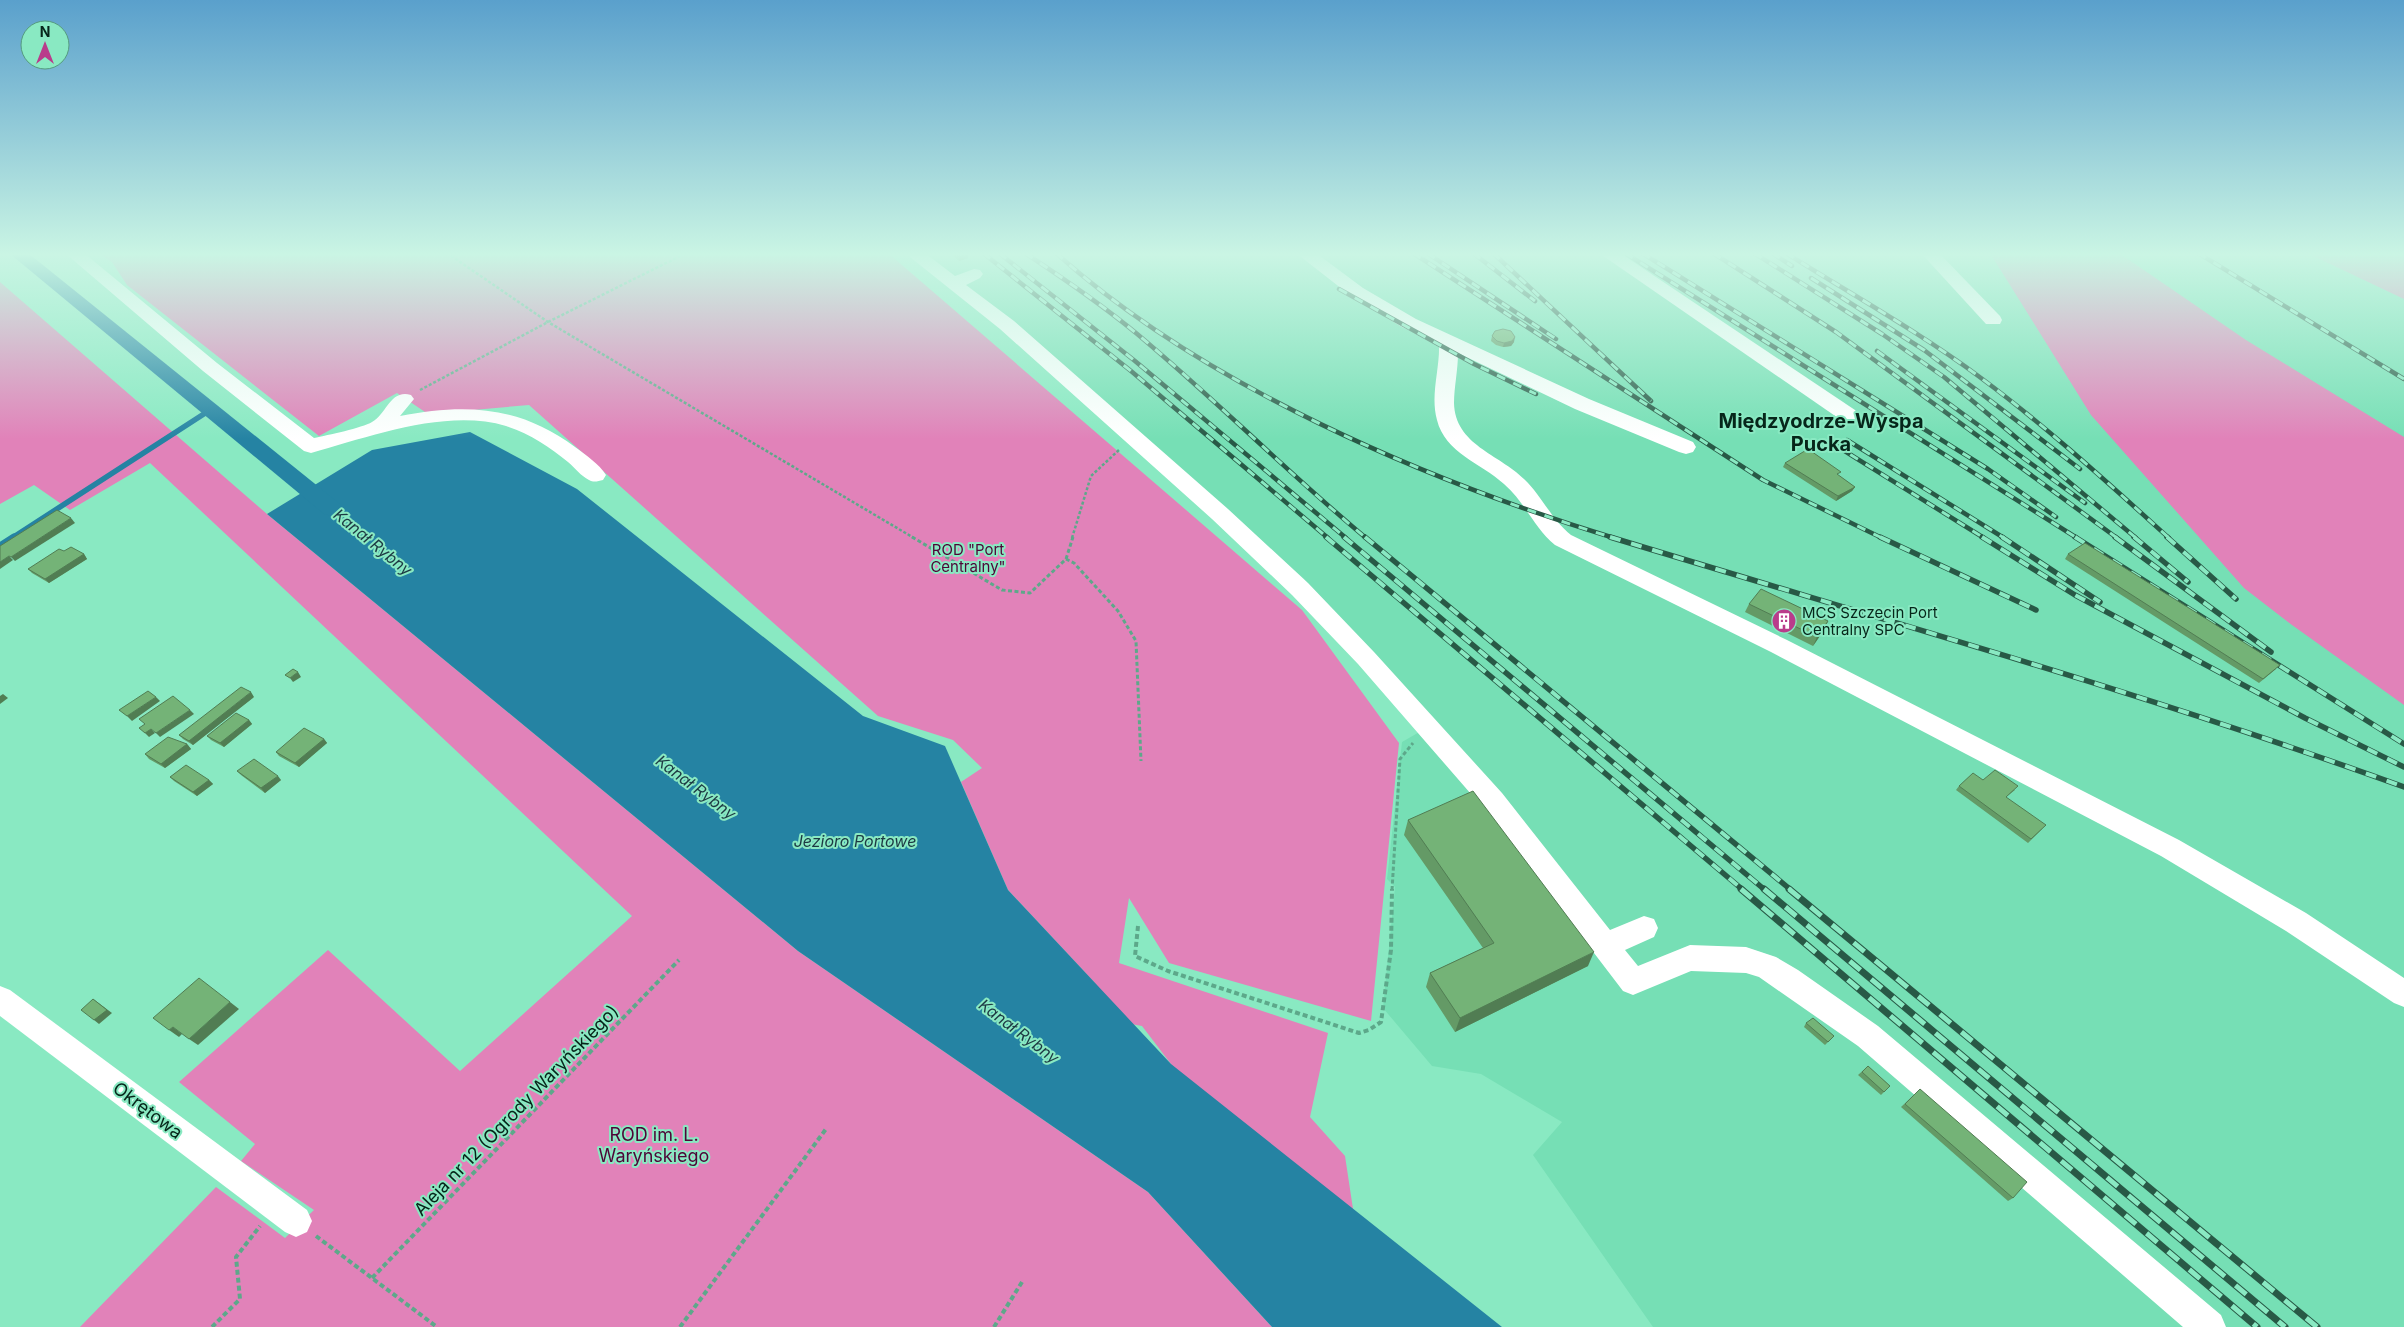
<svg xmlns="http://www.w3.org/2000/svg" width="2404" height="1327" viewBox="0 0 2404 1327" font-family="Inter,sans-serif">
	<rect width="100%" height="100%" fill="#89e9c2"/>
	<!-- built -->
	<path fill="#76dfb5" d="M921,253h1409l74,32v1042h-751l-120,-172 29,-33 -81,-48 -49,-8 -49,-58 12,-121 -8,-8 15,-137 33,-19 -132,-145 -288,-256z"/>
	<!-- green -->
	<g fill="#e182b9">
		<path d="M98,253h790l414,357 97,133 -28,278 -202,-58 -40,-65 -10,65 209,70 -18,84 35,39 13,86 -185,-133 -2,-45 -29,-38 -22,-4 -26,-40 -86,-92 -47,-108 21,-14 -29,-28 -75,-24 -349,-311 -101,9 -31,-21 -78,43 -192,-151 -15,-23z"/>
		<path d="M1990,253h129l127,87 158,97v268l-112,-80 -48,-37 -153,-173z"/>
		<path d="M2307,253h97v46z"/>
		<path d="M0,282l267,232 531,437 350,241 124,135h-1192l136,-140 69,51 29,-28 -73,-49 14,-17 -76,-62 149,-132 132,121 172,-155 -482,-453 -80,47 -36,-25 -34,19z"/>
	</g>
	<!-- water -->
	<path fill="#2583a3" d="M470,432l107,57 286,227 82,30 63,144 163,174 331,263h-230l-124,-135 -350,-241 -531,-437 105,-64z"/>
	<g fill="none" stroke-linecap="round" stroke-linejoin="round">
		<!-- stream-far1 -->
		<path stroke="#2583a3" stroke-width="5.5" d="M12,538l198,-128"/>
		<!-- stream -->
		<path stroke="#2583a3" stroke-width="7" d="M0,546l14,-9"/>
		<!-- canal -->
		<path fill="#2583a3" fill-rule="evenodd" d="M9,253h19l312,251 3,5 -3,5 -8,2 -8,-2z"/>
		<!-- path-far2 -->
		<g stroke="#5da88a" stroke-width="2.5" stroke-dasharray="3 2" stroke-linecap="butt">
			<path d="M447,253l101,69 366,216"/>
			<path d="M420,390l128,-68 138,-69"/>
			<path d="M1072,538l19,-62 29,-27"/>
		</g>
		<!-- path-far1 -->
		<g stroke="#5da88a" stroke-width="3" stroke-dasharray="4 2.5" stroke-linecap="butt">
			<path d="M912,537l90,53 28,3 36,-34 8,4 44,48 18,30 5,120"/>
			<path d="M1066,559l7,-22"/>
			<path d="M1392,890l8,-131 13,-16"/>
		</g>
		<!-- path -->
		<g stroke="#5da88a" stroke-width="4" stroke-dasharray="5 3" stroke-linecap="butt">
			<path d="M1138,926l-3,30 33,15 191,62 10,-3 12,-8 10,-72 1,-61"/>
			<path d="M316,1236l121,91"/>
			<path d="M372,1278l307,-318"/>
			<path d="M212,1327l28,-28 -4,-42 24,-31"/>
			<path d="M680,1327l146,-198"/>
			<path d="M994,1327l28,-45"/>
		</g>
		<!-- minor -->
		<g fill="#fff" fill-rule="evenodd">
			<path d="M65,253h19l133,110 97,75c14,-3 48,-10 58,-16 15,-8 18,-33 39,-27l3,4 -14,17c66,-13 120,-10 175,31 11,8 24,17 31,28l-3,5c-5,1 -9,3 -14,0 -8,-4 -14,-12 -21,-18 -18,-15 -39,-29 -62,-36 -60,-18 -137,11 -195,27l-7,-2 -101,-80z"/>
			<path d="M905,253h20l30,23 19,-7 6,1 3,4 -3,4 -14,7 48,36 214,188 80,74 66,69 128,141 108,137 34,-14 10,3 4,9 -4,9 -29,13 13,16 52,-21 56,2 30,10 22,13 80,56 343,289 5,12h-43l-325,-281 -99,-69 -13,-4 -55,-2 -58,24 -10,-4 -139,-182 -126,-145 -66,-69 -80,-76 -212,-190z"/>
			<path d="M1296,253h20l47,35 53,31 173,80 104,43 3,5 -3,5 -7,2 -7,-2 -104,-43 -117,-56c0,17 -4,34 -4,50 1,42 45,51 70,76 18,17 27,40 47,56l216,105 392,200 127,73 98,65v29l-10,-4 -108,-72 -125,-75 -390,-204 -216,-107c-21,-17 -30,-43 -51,-61 -23,-21 -59,-31 -67,-64 -7,-25 3,-51 2,-76l-37,-17 -51,-31z"/>
			<path d="M1599,253h21l235,157 3,5 -3,5 -7,1 -7,-1z"/>
			<path d="M1921,253h18l61,63 2,4 -2,4h-14z"/>
			<path d="M0,986l10,4 297,220 5,11 -5,11 -11,5 -11,-5 -285,-216z"/>
		</g>
		<defs>
			<g id="rail-far2">
				<path d="M983,253l148,118 197,167"/>
				<path d="M999,253l136,108 211,177"/>
				<path d="M1025,253c38,25 76,51 111,80 79,66 151,139 230,205"/>
				<path d="M1056,253c148,133 369,227 558,285"/>
				<path d="M1413,253l350,227 119,58"/>
				<path d="M1427,253l129,86"/>
				<path d="M1473,253l62,48"/>
				<path d="M1493,253l158,148"/>
				<path d="M1625,253l452,285"/>
				<path d="M1642,253l346,216 68,48"/>
				<path d="M1713,253l123,79 281,206"/>
				<path d="M1754,253l128,81 62,43 192,161"/>
				<path d="M1772,253l20,13"/>
				<path d="M1786,253c65,41 133,79 195,125 66,49 127,105 188,160"/>
				<path d="M2198,253l206,126"/>
				<path d="M1811,278l113,72 156,119"/>
				<path d="M1339,289l135,75 62,30"/>
				<path d="M1877,351l208,152"/>
				<path d="M1847,440l157,98"/>
				<path d="M1835,445l149,93"/>
			</g>
			<g id="rail-far1">
				<path d="M1326,537l417,353"/>
				<path d="M1344,537l421,353"/>
				<path d="M1365,537l426,353"/>
				<path d="M1610,537c266,81 533,155 794,250"/>
				<path d="M1880,537l156,73"/>
				<path d="M1982,537l93,58 230,123 99,49"/>
				<path d="M2002,537l98,65"/>
				<path d="M2075,537l329,207"/>
				<path d="M2115,537l156,115"/>
				<path d="M2134,537l54,45"/>
				<path d="M2167,537l69,62"/>
			</g>
			<g id="rail">
				<path d="M1741,889l516,438"/>
				<path d="M1764,889l521,438"/>
				<path d="M1789,889l528,438"/>
			</g>
		</defs>
		<!-- rail-far2 casing -->
		<use href="#rail-far2" stroke="#285946" stroke-width="4.5"/>
		<!-- rail-far1 casing -->
		<use href="#rail-far1" stroke="#285946" stroke-width="5.5"/>
		<!-- rail casing -->
		<use href="#rail" stroke="#285946" stroke-width="7"/>
		<!-- rail-far2 -->
		<use href="#rail-far2" stroke="#89e9c2" stroke-width="3" stroke-dasharray="9" stroke-linecap="butt"/>
		<!-- rail-far1 -->
		<use href="#rail-far1" stroke="#89e9c2" stroke-width="4" stroke-dasharray="11" stroke-linecap="butt"/>
		<!-- rail -->
		<use href="#rail" stroke="#89e9c2" stroke-width="5" stroke-dasharray="14" stroke-linecap="butt"/>
	</g>
	<!-- wall -->
	<g fill="#649a66">
		<path d="M950,253h18v5l-9,3z"/>
		<path d="M1492,336l22,6 -3,4 -8,1 -7,-2 -5,-4z"/>
		<path d="M1785,463l54,13 16,11 -3,4 -16,10 -53,-34z"/>
		<path d="M64,551l20,3 3,5 -38,24 -17,-10 -4,-4z"/>
		<path d="M2068,554l208,115 -17,14 -194,-124z"/>
		<path d="M1749,604l79,17 -4,9 -11,16 -68,-34z"/>
		<path d="M254,697l-61,48 -10,-6 -4,-4z"/>
		<path d="M249,720l3,4 -28,23 -13,-7 -4,-4z"/>
		<path d="M324,739l3,4 -28,24 -20,-11 -3,-4z"/>
		<path d="M187,744l4,5 -26,19 -16,-9 -4,-5z"/>
		<path d="M237,771l44,9 -16,13 -24,-18z"/>
		<path d="M170,777l39,3 4,4 -16,12 -23,-15z"/>
		<path d="M1983,780l32,10 -9,7 36,32 -14,14 -72,-53 3,-4z"/>
		<path d="M1408,820l180,146 -133,66 -29,-45 4,-14 53,-25 -79,-113z"/>
		<path d="M1806,1023l28,13 -9,9 -21,-18z"/>
		<path d="M1868,1066l22,20 -9,9 -23,-20z"/>
		<path d="M1920,1089l93,109 -5,3 -107,-94z"/>
	</g>
	<!-- shaded-wall -->
	<g fill="#517d53">
		<path d="M968,253v5l-9,3v-4z"/>
		<path d="M1515,337l-1,5 -3,4 -8,1 1,-4z"/>
		<path d="M1855,487l-3,4 -16,10 2,-5z"/>
		<path d="M71,518l4,5 -60,38 -4,-4z"/>
		<path d="M84,554l3,5 -38,24 -4,-4z"/>
		<path d="M9,556l4,4 -13,9v-7z"/>
		<path d="M1828,621l-4,9 -11,16 4,-9z"/>
		<path d="M298,672l3,5 -8,5 -3,-4z"/>
		<path d="M251,692l3,5 -61,48 -4,-4z"/>
		<path d="M3,694l5,4 -8,6v-8z"/>
		<path d="M156,697l4,4 -28,20 -5,-5z"/>
		<path d="M190,710l4,4 -34,23 -4,-4z"/>
		<path d="M249,720l3,4 -28,23 -4,-4z"/>
		<path d="M151,729l4,4 -6,4 -4,-4z"/>
		<path d="M324,739l3,4 -28,24 -4,-4z"/>
		<path d="M187,744l4,5 -26,19 -4,-4z"/>
		<path d="M278,776l3,4 -16,13 -4,-5z"/>
		<path d="M209,780l4,4 -16,12 -4,-4z"/>
		<path d="M1594,952l-6,14 -133,66 5,-14z"/>
		<path d="M93,999l19,14 -13,11 -5,-4z"/>
		<path d="M230,1002l9,7 -41,36 -9,-6z"/>
		<path d="M173,1027l9,7 -3,3 -10,-7z"/>
	</g>
	<!-- building -->
	<g fill="#74b377" stroke="#517d53">
		<path d="M954,253h14l-9,4z"/>
		<path d="M1503,329l8,2 4,6 -3,4 -8,2 -7,-2 -5,-5 3,-5z"/>
		<path d="M1808,449l33,23 -4,2 18,13 -17,9 -53,-33z"/>
		<path d="M57,510l14,8 -60,39 -2,-1 -9,6v-16z"/>
		<path d="M2085,543l195,122 -17,14 -195,-125z"/>
		<path d="M71,547l13,7 -39,25 -17,-10 31,-20 5,2z"/>
		<path d="M1761,589l67,32 -11,16 -68,-33z"/>
		<path d="M293,669l5,3 -8,6 -5,-3z"/>
		<path d="M241,687l10,5 -62,49 -10,-6z"/>
		<path d="M148,691l8,6 -29,19 -8,-6z"/>
		<path d="M173,696l17,14 -34,23 -5,-4 -6,4 -6,-5 6,-4 -6,-5z"/>
		<path d="M236,713l13,7 -29,23 -13,-7z"/>
		<path d="M304,728l20,11 -29,24 -19,-11z"/>
		<path d="M168,737l19,7 -26,20 -16,-10z"/>
		<path d="M254,759l24,17 -17,12 -24,-17z"/>
		<path d="M186,765l23,15 -16,12 -23,-15z"/>
		<path d="M1995,770l23,16 -12,11 40,28 -15,14 -72,-53 14,-13 10,7z"/>
		<path d="M1473,791l121,161 -134,66 -30,-45 64,-30 -86,-123z"/>
		<path d="M199,978l31,24 -41,37 -16,-12 -4,3 -16,-12z"/>
		<path d="M93,999l14,11 -13,10 -13,-10z"/>
		<path d="M1813,1018l21,18 -6,6 -22,-19z"/>
		<path d="M1868,1066l22,20 -6,6 -22,-20z"/>
		<path d="M1920,1089l107,93 -14,16 -108,-94z"/>
	</g>
	<!-- sky -->
	<linearGradient id="sky" x2="0" y2="1"><stop stop-color="#5aa0cc"/><stop offset="0.58" stop-color="#caf5e4"/><stop offset="1" stop-color="#caf5e4" stop-opacity="0"/></linearGradient>
	<rect width="2404" height="439" fill="url(#sky)"/>
	<!-- icons -->
	<defs>
		<symbol id="building-disc" viewBox="-11 -11 22 22"><circle r="9.5" fill="#b93c8b" stroke="#89e9c2"/><path d="M-4-6H4V6H1V3H-1V6H-4ZM-2.5-4.3h1.7v1.8h-1.7ZM.8-4.3h1.7v1.8H.8ZM-2.5-1h1.7V.8h-1.7ZM.8-1h1.7V.8H.8Z" fill="#fff"/></symbol>
	</defs>
	<g fill-rule="evenodd">
		<use href="#building-disc" x="1770" y="607" width="28" height="28"/>
	</g>
	<g text-anchor="middle" dominant-baseline="central" stroke-width="4" stroke-linejoin="round" paint-order="stroke">
		<!-- park labels -->
		<g font-size="15" fill="#4e0537" stroke="#89e9c2">
			<text x="968" y="549">ROD "Port<tspan x="968" dy="17">Centralny"</tspan></text>
		</g>
		<!-- poi labels -->
		<g font-size="15" fill="#06261a" stroke="#89e9c2" text-anchor="start">
			<text x="1802" y="612">MCS Szczecin Port<tspan x="1802" dy="17">Centralny SPC</tspan></text>
		</g>
		<!-- water labels -->
		<g font-size="16" font-style="italic" fill="#1d3943" stroke="#89e9c2">
			<text transform="translate(373 542) rotate(39)">Kanał Rybny</text>
			<text transform="translate(696 787) rotate(37)">Kanał Rybny</text>
			<text x="855" y="841">Jezioro Portowe</text>
			<text transform="translate(1019 1031) rotate(37)">Kanał Rybny</text>
		</g>
		<!-- near-street labels -->
		<g font-size="18" fill="#06261a" stroke="#89e9c2">
			<text transform="translate(148 1110) rotate(37)">Okrętowa</text>
			<text transform="translate(516 1110) rotate(-46)">Aleja nr 12 (Ogrody Waryńskiego)</text>
		</g>
		<!-- near-park labels -->
		<g font-size="18" fill="#4e0537" stroke="#89e9c2">
			<text x="654" y="1134">ROD im. L.<tspan x="654" dy="21">Waryńskiego</tspan></text>
		</g>
		<!-- district labels -->
		<g font-size="20" font-weight="bold" fill="#06261a" stroke="#89e9c2">
			<text x="1821" y="421">Międzyodrze-Wyspa<tspan x="1821" dy="23">Pucka</tspan></text>
		</g>
	</g>
	<!-- north arrow -->
	<g transform="translate(45 45)"><circle r="24" fill="#89e9c2" stroke="#559b7f"/>
	<path d="M0-4L9 19L0 12L-9 19Z" fill="#b93c8b"/>
	<text y="-8" font-size="14" font-weight="bold" text-anchor="middle" fill="#06261a">N</text>
	</g>
</svg>
